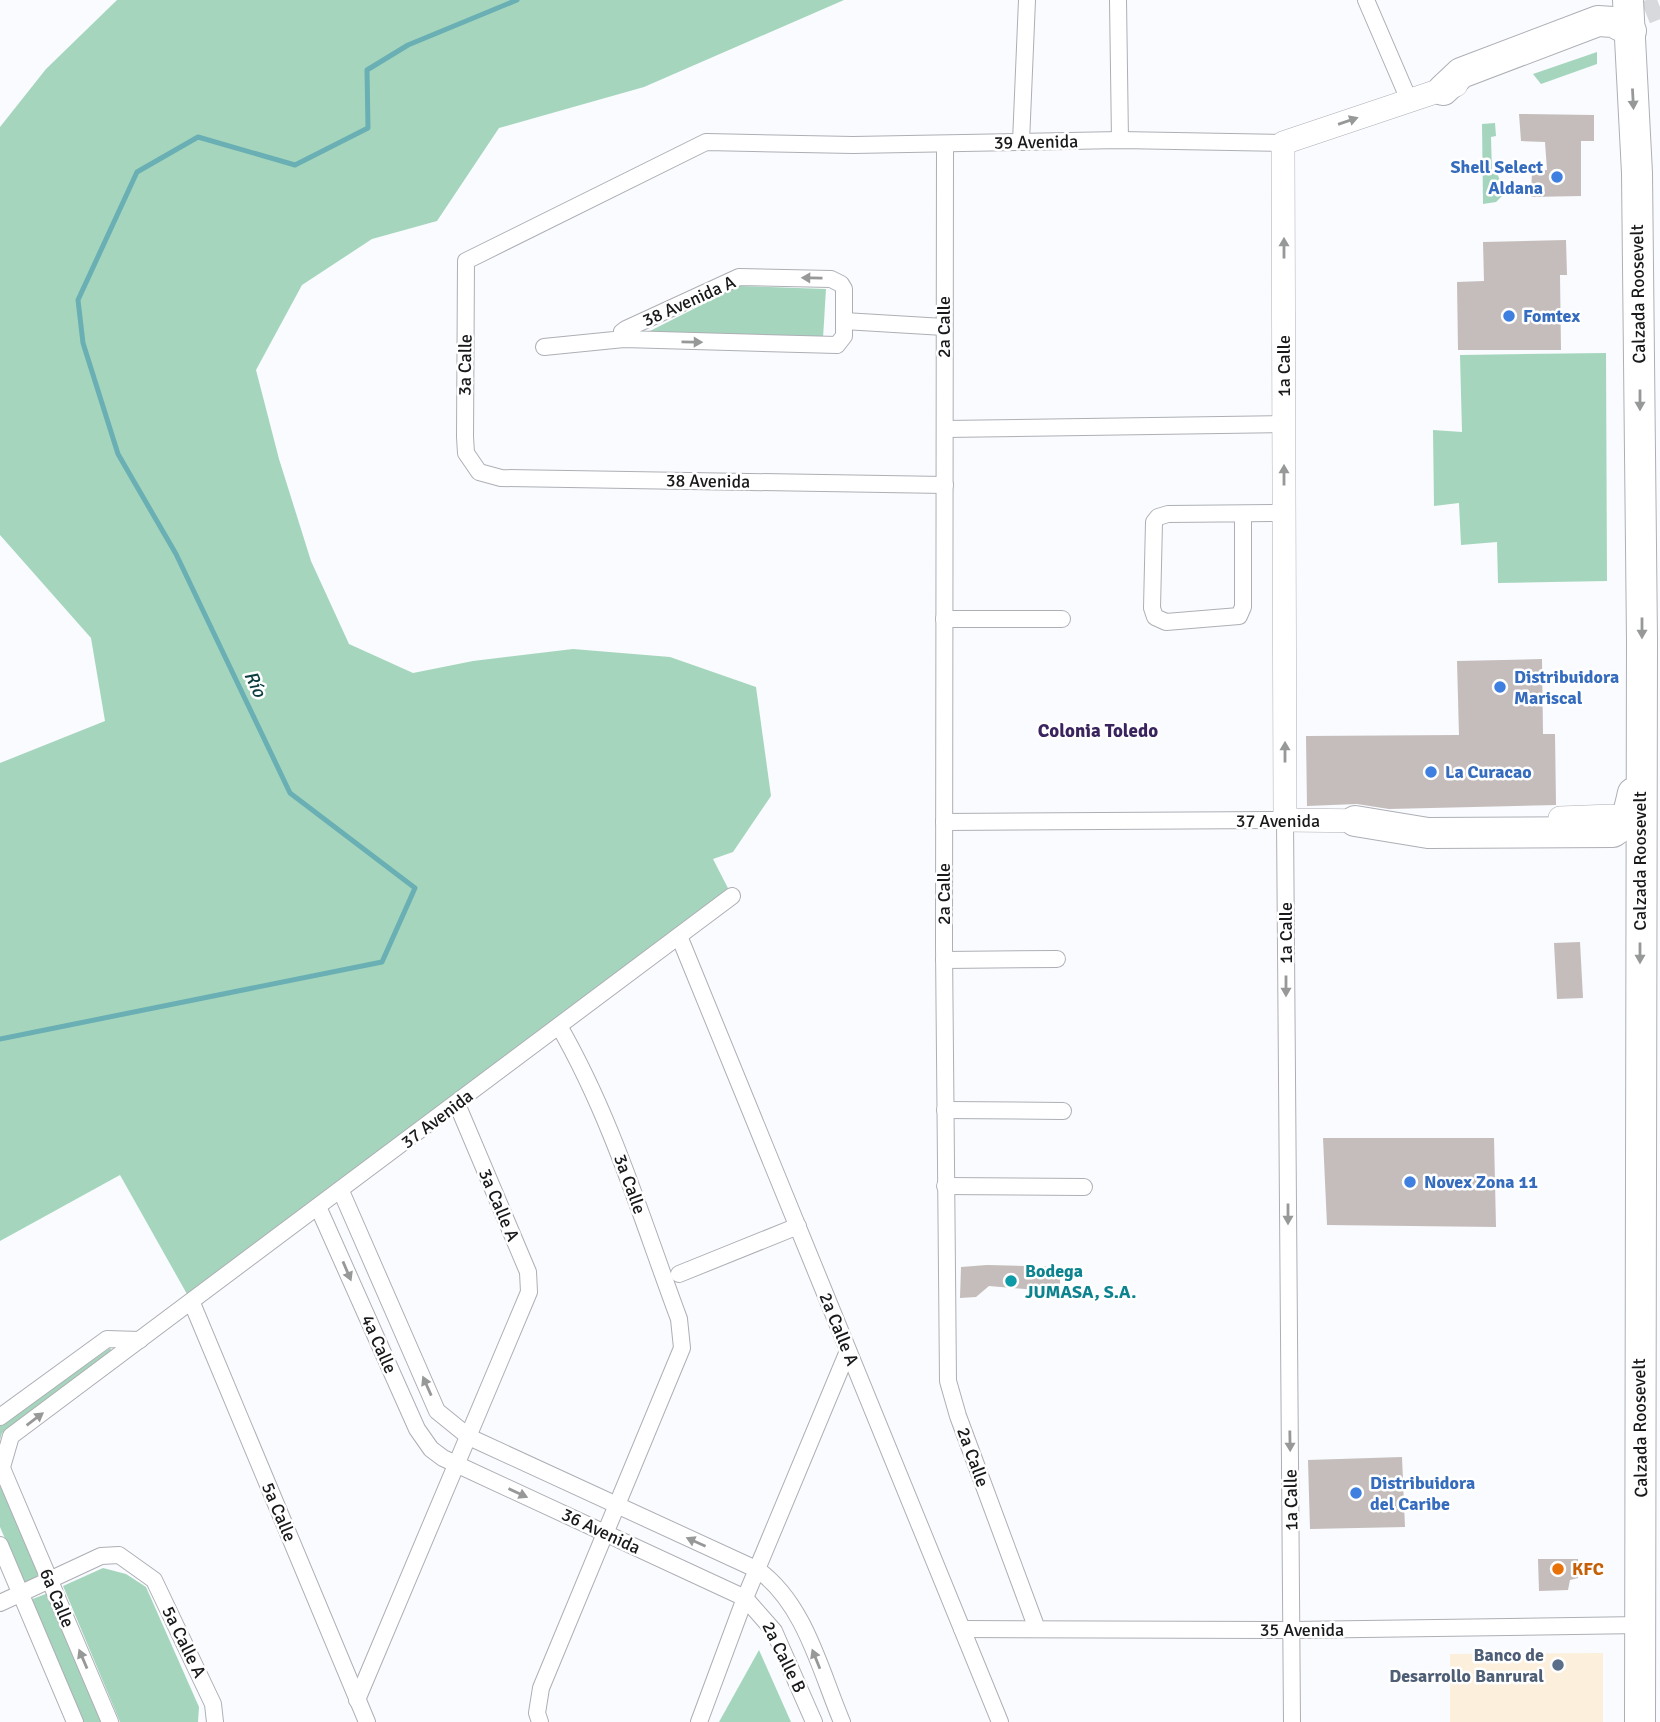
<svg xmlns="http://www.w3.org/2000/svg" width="1660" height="1722" viewBox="0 0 1660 1722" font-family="Signika,sans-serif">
	<rect width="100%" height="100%" fill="#f9fbfe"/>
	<!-- commercial -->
	<path fill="#fcefdb" d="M1603,1653v69h-153v-68z"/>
	<!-- green -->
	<g fill="#a5d6bd">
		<path d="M117,0h727l-200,87 -145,41 -62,93 -65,18 -70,46 -46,85 23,89 32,102 38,83 64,29 60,-12 100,-12 97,8 86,30 15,109 -38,56 -20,7 19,37 -540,407 -72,-128 -120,66v-478l105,-42 -14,-83 -91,-103v-408l46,-58z"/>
		<path d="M1597,52v12l-56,20 -8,-10z"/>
		<path d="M1495,123l1,13 -5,1 1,36h5l8,20 -9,9 -13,2 -1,-80z"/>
		<path d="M739,286l87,3 -3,49 -179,-4z"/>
		<path d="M1606,353l1,228 -109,2 -1,-41 -36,3 -2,-42 -25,3 -1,-76 29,2 -2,-77z"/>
		<path d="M110,1348l3,4 -111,81 -2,7v-15z"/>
		<path d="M0,1482l40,94 -16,7 -24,-56z"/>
		<path d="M103,1568l23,6 20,13 53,120 -1,15h-78l-57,-136z"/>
		<path d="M48,1593l54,129h-21l-51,-122z"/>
		<path d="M759,1650l32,72h-72z"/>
	</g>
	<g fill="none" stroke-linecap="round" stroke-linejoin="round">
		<!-- stream -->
		<path stroke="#69afb4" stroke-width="5" d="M0,1039l382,-77 33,-74 -125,-95 -114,-239 -58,-100 -35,-111 -5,-43 59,-128 61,-35 97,28 73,-37 -1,-58 41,-25 109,-45"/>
	</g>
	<!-- building -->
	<g fill="#c4bdbb">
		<path d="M1519,114l75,1v26h-13v55l-50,1 1,-26 15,-1 -2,-28 -24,-1z"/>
		<path d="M1566,240l1,35h-7l1,75h-103l-1,-68 27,-1 -1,-39z"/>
		<path d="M1542,659l1,75h12l1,71 -167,4 -32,-5 -50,2 -1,-70 153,-1 -2,-74z"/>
		<path d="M1580,942l3,56 -26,1 -3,-56z"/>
		<path d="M1323,1138h171l2,89 -169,-2z"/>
		<path d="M987,1265l73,2v25l-71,-6 -13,11 -16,1 1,-31z"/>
		<path d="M1402,1457l3,70 -95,2 -2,-69z"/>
		<path d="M1538,1559h40v19l-8,2 -2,10 -29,1z"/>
	</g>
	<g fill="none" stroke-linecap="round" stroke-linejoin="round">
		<!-- secondary-tunnel -->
		<path stroke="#d7d9dc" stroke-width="23" stroke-dasharray="23 11" stroke-linecap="butt" d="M1614,25l46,-18"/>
		<defs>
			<g id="street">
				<path d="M1118,0l2,140"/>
				<path d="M1366,0l43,100"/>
				<path d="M1021,142l6,-142"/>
				<path d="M945,144l-1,803 4,434 10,35 79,213"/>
				<path d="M844,321l100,6"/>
				<path d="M544,347l80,-8 213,6 7,-9v-47l-3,-5 -10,-5 -92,-2 -113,52 -4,3 2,7"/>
				<path d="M945,429l339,-5"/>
				<path d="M945,485l-444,-7 -22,-6 -13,-19 -1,-16 1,-176 240,-119 147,3 267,-5 163,3"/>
				<path d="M1243,514v93l-4,9 -73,6 -11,-5 -3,-9 2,-86 4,-5 10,-3 116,-1"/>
				<path d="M944,619h118"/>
				<path d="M944,822l341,-2 7,902"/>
				<path d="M679,936l321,786"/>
				<path d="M944,960l113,-1"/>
				<path d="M945,1110l118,1"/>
				<path d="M945,1186l139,1"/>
				<path d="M341,1191l96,220 32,26 289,133c47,34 62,100 84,152"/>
				<path d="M319,1209l98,220 14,20 12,9 302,140 29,33 40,91"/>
				<path d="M679,1274l119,-48"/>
				<path d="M192,1303l175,419"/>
				<path d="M0,1417l107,-78 33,1"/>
				<path d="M0,1545l75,177"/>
				<path d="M0,1603l101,-47 18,-1 35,25 59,124 2,18"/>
				<path d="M962,1629l330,1 349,-5"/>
				<path d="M357,1700l172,-408 -1,-20 -71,-168"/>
				<path d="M110,1722l-106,-249 -2,-6 9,-31 721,-540"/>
				<path d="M540,1722l-3,-9 4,-25 141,-340 -3,-29c-37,-99 -67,-201 -120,-293"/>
				<path d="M699,1722l46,-124 103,-247"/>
			</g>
			<g id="secondary">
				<path d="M1560,818l52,-2"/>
				<path d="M1372,821l-87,-1 -2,-677 173,-58"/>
			</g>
			<g id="highway">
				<path d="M1628,0l9,173 5,467 -2,1082"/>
				<path d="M1443,90l18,-17 137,-52 15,1 18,9"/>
				<path d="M1355,821l73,12 185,-1c15,-9 16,-23 20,-39"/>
			</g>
		</defs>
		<!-- street casing -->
		<use href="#street" stroke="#adafb5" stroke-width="18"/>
		<!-- secondary casing -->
		<use href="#secondary" stroke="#adafb5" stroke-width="24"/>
		<!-- highway casing -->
		<use href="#highway" stroke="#adafb5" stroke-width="32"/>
		<!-- street -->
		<use href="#street" stroke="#fff" stroke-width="16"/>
		<!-- secondary -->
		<use href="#secondary" stroke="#fff" stroke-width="23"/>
		<!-- highway -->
		<use href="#highway" stroke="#fff" stroke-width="30"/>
	</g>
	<!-- one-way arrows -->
	<defs><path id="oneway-solid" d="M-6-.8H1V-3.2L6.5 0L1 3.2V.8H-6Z" transform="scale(1.75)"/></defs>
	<g fill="#979898">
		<use href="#oneway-solid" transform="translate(1633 99) rotate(87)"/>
		<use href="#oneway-solid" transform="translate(1348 121) rotate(-19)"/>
		<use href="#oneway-solid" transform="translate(1284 248) rotate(-90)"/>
		<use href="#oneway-solid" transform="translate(812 278) rotate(-179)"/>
		<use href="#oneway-solid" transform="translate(692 342) rotate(1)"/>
		<use href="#oneway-solid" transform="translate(1640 400) rotate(90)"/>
		<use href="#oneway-solid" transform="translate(1284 475) rotate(-90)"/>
		<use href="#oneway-solid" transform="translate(1642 628) rotate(90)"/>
		<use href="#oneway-solid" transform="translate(1285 752) rotate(-90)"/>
		<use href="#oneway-solid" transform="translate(1640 953) rotate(90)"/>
		<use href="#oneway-solid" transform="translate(1286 986) rotate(90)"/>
		<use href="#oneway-solid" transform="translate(1288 1214) rotate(90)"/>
		<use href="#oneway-solid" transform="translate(347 1271) rotate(67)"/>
		<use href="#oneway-solid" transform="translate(427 1386) rotate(-114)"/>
		<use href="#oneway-solid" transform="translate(35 1419) rotate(-37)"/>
		<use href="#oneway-solid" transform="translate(1290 1441) rotate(89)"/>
		<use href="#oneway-solid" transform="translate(518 1493) rotate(25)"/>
		<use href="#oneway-solid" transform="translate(696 1542) rotate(-156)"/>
		<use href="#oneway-solid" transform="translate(83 1659) rotate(-113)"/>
		<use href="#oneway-solid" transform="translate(816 1659) rotate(-112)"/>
	</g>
	<!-- markers -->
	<g fill="#3f7fe0" stroke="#fff" stroke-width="2.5">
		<circle cx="1557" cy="177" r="7"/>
		<circle cx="1509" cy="316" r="7"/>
		<circle cx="1500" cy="687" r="7"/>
		<circle cx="1431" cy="772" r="7"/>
		<circle cx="1410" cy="1182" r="7"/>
		<circle cx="1356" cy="1493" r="7"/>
	</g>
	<circle fill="#0f9aa8" stroke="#fff" stroke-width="2.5" cx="1011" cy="1281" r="7"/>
	<circle fill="#e8710a" stroke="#fff" stroke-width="2.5" cx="1558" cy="1569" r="7"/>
	<circle fill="#5c6f8a" stroke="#fff" stroke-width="2.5" cx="1558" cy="1665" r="7"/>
	<g text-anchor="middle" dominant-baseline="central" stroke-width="5" stroke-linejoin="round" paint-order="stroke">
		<!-- street labels -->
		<g font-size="18" fill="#18191b" stroke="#fff">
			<text transform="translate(1036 142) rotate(-1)">39 Avenida</text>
			<text transform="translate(1638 294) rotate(-91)">Calzada Roosevelt</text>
			<text transform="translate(689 301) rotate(-24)">38 Avenida A</text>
			<text transform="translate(944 327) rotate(-90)">2a Calle</text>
			<text transform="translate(465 365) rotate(-89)">3a Calle</text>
			<text transform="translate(1284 366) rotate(-90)">1a Calle</text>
			<text transform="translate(708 481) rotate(1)">38 Avenida</text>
			<text x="1278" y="821">37 Avenida</text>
			<text transform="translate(1640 861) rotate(-90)">Calzada Roosevelt</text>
			<text transform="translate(944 894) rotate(-90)">2a Calle</text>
			<text transform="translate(1286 933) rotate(-90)">1a Calle</text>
			<text transform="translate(437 1119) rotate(-37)">37 Avenida</text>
			<text transform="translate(630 1184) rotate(70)">3a Calle</text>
			<text transform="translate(499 1205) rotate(67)">3a Calle A</text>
			<text transform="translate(839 1329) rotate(68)">2a Calle A</text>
			<text transform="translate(379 1344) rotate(66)">4a Calle</text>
			<text transform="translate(1640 1428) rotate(-91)">Calzada Roosevelt</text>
			<text transform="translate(973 1457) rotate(70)">2a Calle</text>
			<text transform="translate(1291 1500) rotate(-91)">1a Calle</text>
			<text transform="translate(279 1512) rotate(67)">5a Calle</text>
			<text transform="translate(601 1531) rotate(25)">36 Avenida</text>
			<text transform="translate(57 1598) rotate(67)">6a Calle</text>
			<text x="1302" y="1630">35 Avenida</text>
			<text transform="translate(184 1642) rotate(64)">5a Calle A</text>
			<text transform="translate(784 1657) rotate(64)">2a Calle B</text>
		</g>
		<!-- shop labels -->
		<g font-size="18" font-weight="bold" fill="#366cbe" stroke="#fff" text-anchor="start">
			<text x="1543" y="167" text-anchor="end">Shell Select<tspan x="1543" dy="21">Aldana</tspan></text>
			<text x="1523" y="316">Fomtex</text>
			<text x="1514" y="677">Distribuidora<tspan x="1514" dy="21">Mariscal</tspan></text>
			<text x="1445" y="772">La Curacao</text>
			<text x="1424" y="1182">Novex Zona 11</text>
			<text x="1370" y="1483">Distribuidora<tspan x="1370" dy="21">del Caribe</tspan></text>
		</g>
		<!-- culture labels -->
		<g font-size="18" font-weight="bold" fill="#0d838f" stroke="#fff" text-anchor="start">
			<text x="1025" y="1271">Bodega<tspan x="1025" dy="21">JUMASA, S.A.</tspan></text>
		</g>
		<!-- food labels -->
		<g font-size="18" font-weight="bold" fill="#c56008" stroke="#fff" text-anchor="start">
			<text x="1572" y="1569">KFC</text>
		</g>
		<!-- service labels -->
		<g font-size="18" font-weight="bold" fill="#4e5e75" stroke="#fff" text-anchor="end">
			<text x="1544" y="1655">Banco de<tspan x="1544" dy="21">Desarrollo Banrural</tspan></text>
		</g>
		<!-- water labels -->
		<g font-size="19" font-style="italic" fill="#0c3d3f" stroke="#fff">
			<text transform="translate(255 684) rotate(65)">Río</text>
		</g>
		<!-- neighbourhood labels -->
		<g font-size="19" font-weight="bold" fill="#3a245e" stroke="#fff">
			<text x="1098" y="731">Colonia Toledo</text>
		</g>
	</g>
</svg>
